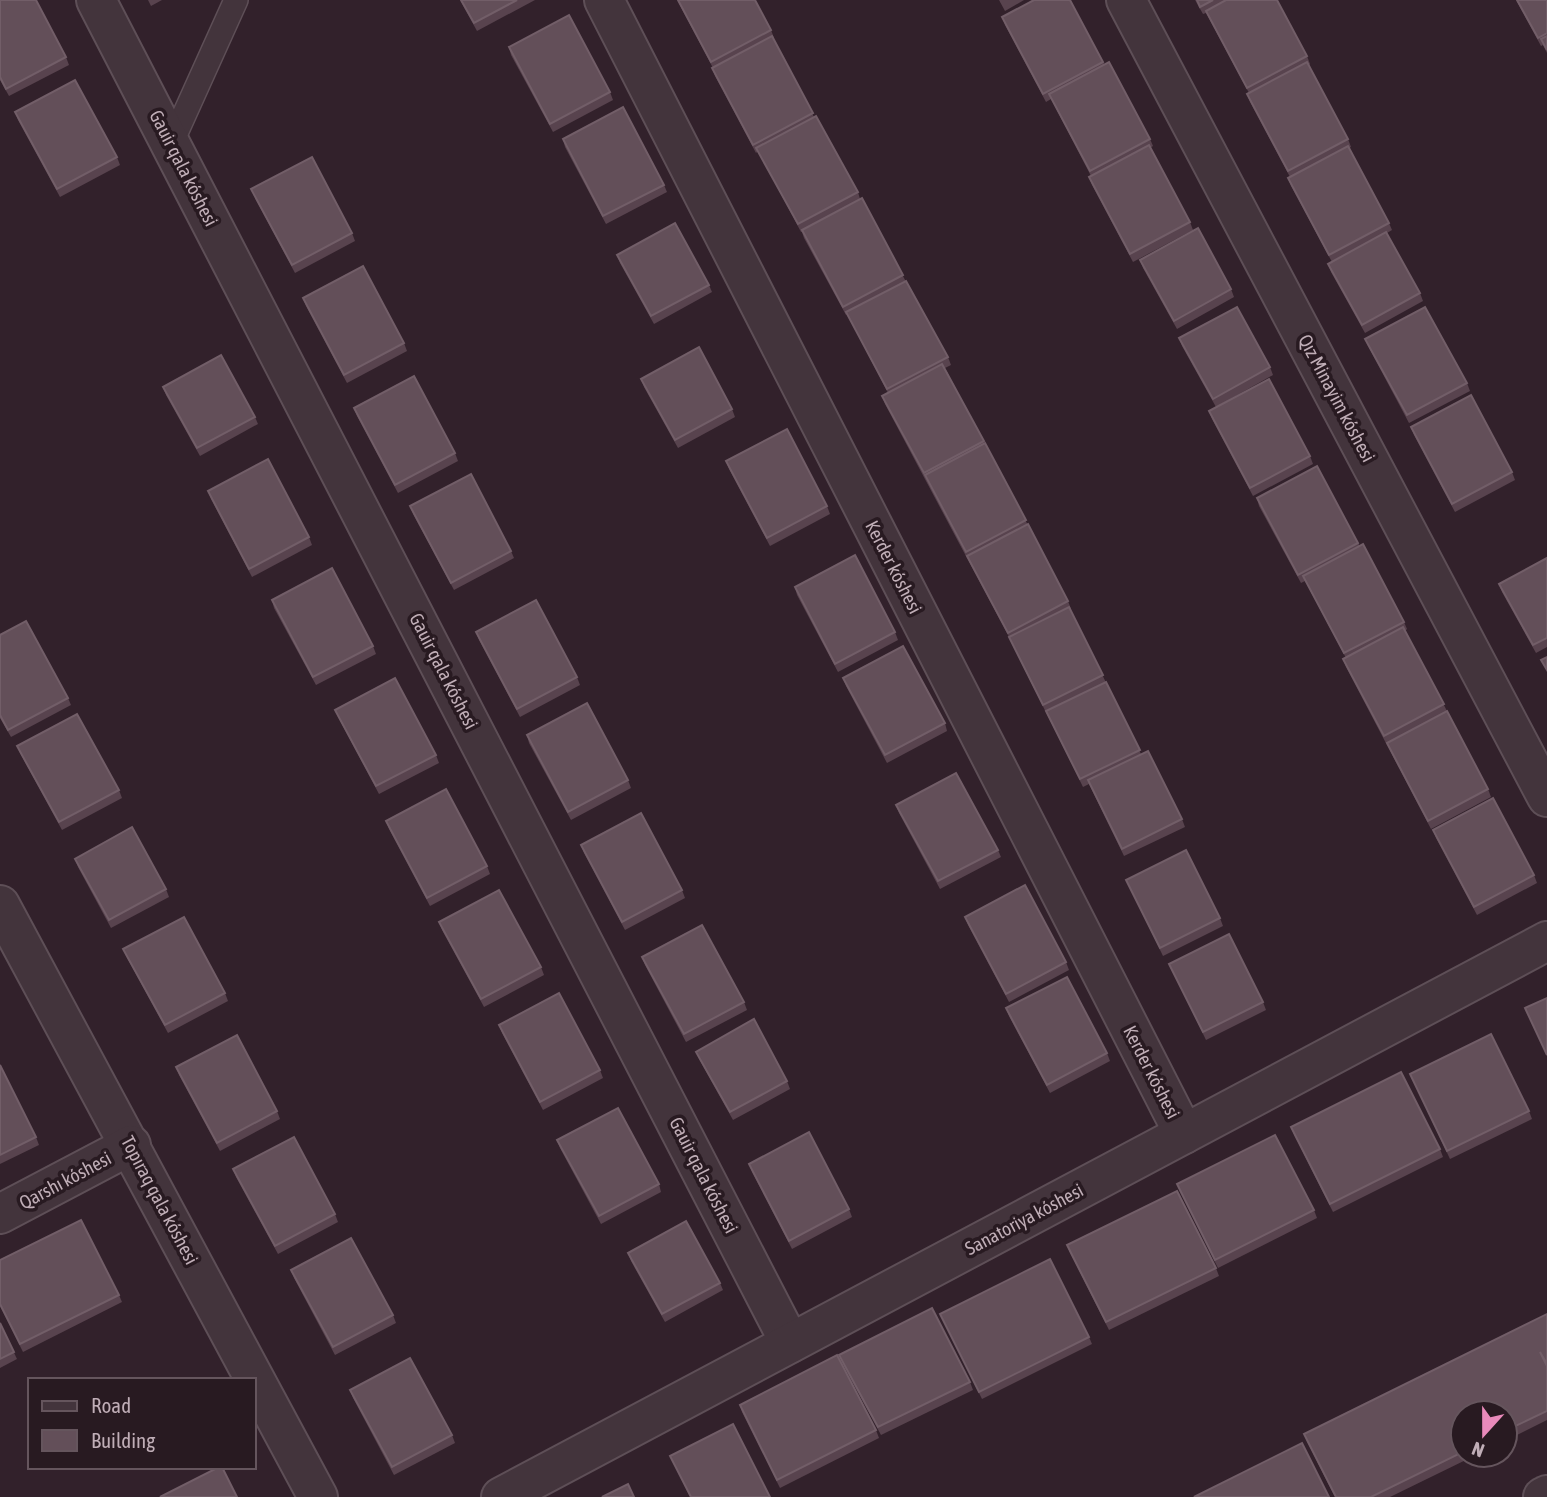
<svg xmlns="http://www.w3.org/2000/svg" width="1547" height="1497" viewBox="0 0 1547 1497" font-family="'Asap Condensed',sans-serif">
	<rect width="100%" height="100%" fill="#32212b"/>
	<g fill="none" stroke-linecap="round" stroke-linejoin="round">
		<defs>
			<path id="lane" d="M171,144l65,-144"/>
			<g id="street">
				<path d="M96,0l694,1343"/>
				<path d="M604,0l580,1134"/>
				<path d="M1126,0l421,797"/>
				<path d="M0,905l318,592"/>
				<path d="M0,1214l131,-69"/>
				<path d="M501,1497l1046,-556"/>
				<path d="M1543,1497l4,-2"/>
			</g>
		</defs>
		<!-- lane casing -->
		<use href="#lane" stroke="#5e4f57" stroke-width="26"/>
		<!-- street casing -->
		<use href="#street" stroke="#5e4f57" stroke-width="42"/>
		<!-- lane -->
		<use href="#lane" stroke="#43343c" stroke-width="23"/>
		<!-- street -->
		<use href="#street" stroke="#43343c" stroke-width="38"/>
	</g>
	<!-- wall -->
	<g fill="#58434e">
		<path d="M0,0l66,57 3,8 -60,31 -9,-16z"/>
		<path d="M148,0h14l-11,6z"/>
		<path d="M460,0h75l-58,31z"/>
		<path d="M677,0h78l16,30 3,8 -1,1 41,78 44,75 2,7 88,158 3,8 -6,3 123,233 3,8h-1l71,145 41,65 3,8 -61,29 -35,-72 -6,3 -71,-143 -3,-7 -124,-233 -3,-8 6,-3 -41,-79 -1,1 -42,-77 -2,-6h-1l-43,-81 -2,2 -41,-77 -3,-8h1z"/>
		<path d="M999,0h25l-19,11z"/>
		<path d="M1195,0h82l30,56 3,8 -1,1 39,74 3,8 -2,1 40,75 3,7 -5,3 33,60 3,8 -58,32 -34,-61 -3,-8 4,-2 -41,-76 -3,-8 2,-1 -40,-75 -3,-8 2,-1 -43,-80 -3,1z"/>
		<path d="M1516,0h31v53l-4,-8 -2,1z"/>
		<path d="M1002,17l101,45 47,77 3,7 -3,2 40,74 3,8 -60,32 -41,-77 -3,-8 2,-1 -40,-77 -5,3 -41,-77z"/>
		<path d="M509,47l101,45 3,8 -60,32 -42,-77z"/>
		<path d="M15,112l102,45 3,8 -60,32 -42,-77z"/>
		<path d="M563,139l101,46 3,7 -61,32 -41,-77z"/>
		<path d="M251,189l101,44 3,8 -60,32 -41,-77z"/>
		<path d="M617,255l92,30 3,7 -58,32 -34,-61z"/>
		<path d="M1140,260l91,29 3,8 -57,32 -34,-61z"/>
		<path d="M303,298l101,45 3,8 -60,32 -41,-77z"/>
		<path d="M1179,338l91,29 3,8 -57,32 -34,-61z"/>
		<path d="M1365,339l102,44 3,8 -61,32 -41,-77z"/>
		<path d="M641,379l91,30 3,8 -57,31 -34,-61z"/>
		<path d="M163,387l92,30 3,7 -58,32 -34,-61z"/>
		<path d="M354,408l101,45 3,8 -60,32 -41,-77z"/>
		<path d="M1209,411l101,45 3,8 -60,32 -41,-77z"/>
		<path d="M1411,427l101,45 3,8 -60,32 -41,-77z"/>
		<path d="M726,461l101,45 3,8 -60,32 -41,-77z"/>
		<path d="M208,491l101,46 3,8 -60,32 -41,-78z"/>
		<path d="M1257,498l101,45 46,79 3,7 -2,2 83,158 3,8 -60,32 -85,-162 -3,-8 3,-1 -41,-77 -4,2 -42,-77z"/>
		<path d="M410,506l101,45 3,7 -60,32 -41,-76z"/>
		<path d="M1547,558v89l-11,6 -34,-61 -3,-8z"/>
		<path d="M795,587l100,45 3,8 -60,32 -41,-77z"/>
		<path d="M272,600l101,46 3,8 -60,31 -42,-77z"/>
		<path d="M476,632l101,45 3,8 -60,32 -41,-77z"/>
		<path d="M0,635l68,63 3,7 -60,32 -11,-19z"/>
		<path d="M843,678l102,45 2,8 -60,32 -41,-77z"/>
		<path d="M335,710l101,45 3,8 -60,31 -41,-77z"/>
		<path d="M527,735l101,45 3,8 -60,32 -42,-77z"/>
		<path d="M17,746l102,44 3,8 -60,32 -42,-77z"/>
		<path d="M896,805l102,45 3,7 -61,32 -41,-76z"/>
		<path d="M386,821l101,45 3,8 -60,32 -41,-77z"/>
		<path d="M1433,830l101,45 3,8 -60,32 -41,-77z"/>
		<path d="M581,845l101,45 3,8 -60,32 -41,-77z"/>
		<path d="M75,859l91,30 3,8 -58,31 -33,-61z"/>
		<path d="M1126,880l94,38 3,8 -60,30z"/>
		<path d="M965,917l101,45 3,8 -60,32 -41,-77z"/>
		<path d="M439,922l102,45 3,8 -60,32 -42,-77z"/>
		<path d="M123,949l102,44 3,8 -60,32 -42,-77z"/>
		<path d="M642,957l102,45 3,8 -61,32 -41,-77z"/>
		<path d="M1169,964l94,38 3,8 -60,30z"/>
		<path d="M1006,1008l101,45 3,8 -60,32 -41,-77z"/>
		<path d="M499,1025l101,45 3,8 -60,32 -41,-77z"/>
		<path d="M696,1052l91,29 3,8 -57,31 -34,-61z"/>
		<path d="M0,1065l36,72 3,8 -39,19z"/>
		<path d="M176,1067l101,44 3,8 -60,32 -41,-76z"/>
		<path d="M1410,1074l119,37 3,8 -82,40z"/>
		<path d="M1291,1127l149,22 3,8 -110,55 -39,-77z"/>
		<path d="M557,1140l102,44 2,8 -60,32 -41,-76z"/>
		<path d="M749,1164l100,45 3,8 -60,32 -40,-77z"/>
		<path d="M233,1169l102,45 3,8 -60,32 -42,-77z"/>
		<path d="M1177,1184l137,26 3,8 -99,50 -38,-76z"/>
		<path d="M1067,1245l149,23 3,8 -110,54 -39,-77z"/>
		<path d="M628,1253l92,30 3,7 -58,32 -34,-61z"/>
		<path d="M0,1260l119,35 3,7 -99,50 -23,-46z"/>
		<path d="M291,1270l102,45 3,8 -61,32 -41,-77z"/>
		<path d="M940,1314l149,23 3,7 -110,55z"/>
		<path d="M1547,1314v106l-42,21v-28h-42v42h13l-86,42h-55l-28,-55 -3,-8z"/>
		<path d="M0,1323l17,36 -17,9z"/>
		<path d="M839,1355l131,27 3,8 -92,45 -39,-72z"/>
		<path d="M350,1390l102,45 3,8 -61,32 -41,-77z"/>
		<path d="M740,1405l136,25 3,8 -99,50 -38,-76z"/>
		<path d="M670,1456l100,41h-80z"/>
	</g>
	<!-- building -->
	<g fill="#634f59" stroke="#725e68" stroke-width="2">
		<path d="M0,0h36l30,57 -60,32 -6,-12z"/>
		<path d="M461,0h56l-43,23z"/>
		<path d="M678,0h77l16,30 -60,32z"/>
		<path d="M1034,0h36l33,62 -60,32 -41,-77z"/>
		<path d="M1197,0h16l-13,7z"/>
		<path d="M1226,0h51l30,56 -60,32 -41,-77z"/>
		<path d="M1517,0h30v33l-9,5z"/>
		<path d="M569,15l41,77 -60,32 -41,-77z"/>
		<path d="M772,36l41,77 -60,32 -41,-77z"/>
		<path d="M1547,36v14l-6,-11z"/>
		<path d="M1109,62l41,77 -60,32 -41,-77z"/>
		<path d="M1307,62l41,77 -60,32 -41,-77z"/>
		<path d="M75,80l42,77 -60,32 -42,-77z"/>
		<path d="M623,107l41,78 -61,31 -40,-77z"/>
		<path d="M816,116l42,76 -60,32 -42,-76z"/>
		<path d="M1149,145l41,77 -60,32 -41,-77z"/>
		<path d="M1348,146l41,77 -60,32 -41,-77z"/>
		<path d="M312,157l40,76 -60,32 -41,-76z"/>
		<path d="M862,198l41,77 -60,32 -41,-77z"/>
		<path d="M675,223l34,62 -58,31 -34,-61z"/>
		<path d="M1198,228l33,61 -57,32 -34,-61z"/>
		<path d="M1386,232l34,61 -58,32 -34,-61z"/>
		<path d="M363,266l41,77 -60,32 -41,-77z"/>
		<path d="M906,281l42,76 -61,32 -41,-77z"/>
		<path d="M1237,307l33,60 -57,32 -34,-61z"/>
		<path d="M1425,307l42,76 -60,32 -42,-76z"/>
		<path d="M699,347l33,62 -57,31 -34,-61z"/>
		<path d="M221,355l34,62 -58,31 -34,-61z"/>
		<path d="M942,364l42,77 -60,32 -42,-77z"/>
		<path d="M414,376l41,77 -60,32 -41,-77z"/>
		<path d="M1269,379l41,77 -60,32 -41,-77z"/>
		<path d="M1471,395l41,77 -60,32 -41,-77z"/>
		<path d="M787,429l40,77 -60,32 -41,-77z"/>
		<path d="M985,443l41,77 -60,32 -41,-77z"/>
		<path d="M268,459l41,78 -60,32 -41,-78z"/>
		<path d="M1317,466l41,77 -60,32 -41,-77z"/>
		<path d="M471,474l40,77 -60,32 -41,-77z"/>
		<path d="M1028,524l40,77 -60,32 -41,-77z"/>
		<path d="M1363,544l41,78 -60,31 -41,-77z"/>
		<path d="M855,555l40,77 -60,32 -40,-77z"/>
		<path d="M1547,558v80l-14,7 -34,-61z"/>
		<path d="M332,568l41,78 -60,31 -41,-77z"/>
		<path d="M536,600l41,77 -60,32 -41,-77z"/>
		<path d="M1069,607l34,68 -60,30 -34,-68z"/>
		<path d="M26,621l42,77 -60,32 -8,-15v-80z"/>
		<path d="M1403,627l41,77 -60,32 -41,-77z"/>
		<path d="M903,646l42,77 -60,32 -42,-77z"/>
		<path d="M1547,657v13l-6,-10z"/>
		<path d="M395,678l41,77 -60,31 -41,-76z"/>
		<path d="M1106,682l34,68 -60,29 -34,-68z"/>
		<path d="M587,703l41,77 -60,32 -41,-77z"/>
		<path d="M1447,711l41,78 -60,32 -41,-78z"/>
		<path d="M77,714l42,76 -60,32 -42,-76z"/>
		<path d="M1148,751l34,68 -60,30 -34,-69z"/>
		<path d="M956,773l42,77 -60,31 -42,-76z"/>
		<path d="M446,789l41,77 -60,32 -41,-77z"/>
		<path d="M1493,798l41,77 -60,32 -41,-77z"/>
		<path d="M641,813l41,77 -60,32 -41,-77z"/>
		<path d="M132,827l34,62 -57,31 -34,-61z"/>
		<path d="M1186,850l34,68 -60,30 -34,-68z"/>
		<path d="M1025,885l41,77 -60,32 -41,-77z"/>
		<path d="M499,890l42,77 -60,32 -42,-77z"/>
		<path d="M184,917l41,76 -60,32 -42,-76z"/>
		<path d="M702,925l42,77 -60,32 -42,-77z"/>
		<path d="M1229,934l34,68 -60,30 -34,-68z"/>
		<path d="M1067,977l40,76 -60,32 -41,-77z"/>
		<path d="M559,993l41,77 -60,32 -41,-77z"/>
		<path d="M1547,998v57l-22,-47z"/>
		<path d="M754,1019l33,62 -57,31 -34,-60z"/>
		<path d="M1491,1034l38,77 -82,40 -37,-77z"/>
		<path d="M237,1035l40,76 -60,32 -41,-76z"/>
		<path d="M0,1065l36,72 -36,18z"/>
		<path d="M1401,1072l39,77 -110,55 -39,-77z"/>
		<path d="M618,1108l41,76 -60,32 -42,-76z"/>
		<path d="M809,1132l40,77 -60,32 -40,-77z"/>
		<path d="M1275,1135l39,75 -99,50 -38,-76z"/>
		<path d="M294,1137l41,77 -60,32 -42,-77z"/>
		<path d="M1177,1191l39,77 -110,54 -39,-77z"/>
		<path d="M81,1220l38,75 -99,49 -20,-40v-44z"/>
		<path d="M686,1221l34,62 -58,31 -34,-61z"/>
		<path d="M351,1238l42,77 -60,32 -42,-77z"/>
		<path d="M1050,1259l39,78 -110,55 -39,-78z"/>
		<path d="M932,1308l38,74 -92,45 -39,-72z"/>
		<path d="M1547,1314v50l-7,-12 7,14v45l-42,20v-18h-42v39l-92,45h-35l-32,-63z"/>
		<path d="M0,1323l14,29 -14,7z"/>
		<path d="M837,1355l39,75 -99,50 -37,-75z"/>
		<path d="M410,1358l42,77 -60,32 -42,-77z"/>
		<path d="M733,1424l37,73h-79l-21,-41z"/>
		<path d="M1302,1443l27,54h-135z"/>
		<path d="M219,1467h3l15,30h-77z"/>
		<path d="M628,1484l6,13h-32z"/>
	</g>
	<g text-anchor="middle" dominant-baseline="central" stroke-width="7" stroke-linejoin="round" paint-order="stroke">
		<!-- street labels -->
		<g font-size="19" fill="#c0aeb7" stroke="#281a21">
			<text transform="translate(184 168) rotate(63)">Gauir qala kóshesi</text>
			<text transform="translate(1337 398) rotate(62)">Qız Minayim kóshesi</text>
			<text transform="translate(894 567) rotate(63)">Kerder kóshesi</text>
			<text transform="translate(444 671) rotate(63)">Gauir qala kóshesi</text>
			<text transform="translate(1152 1072) rotate(63)">Kerder kóshesi</text>
			<text transform="translate(704 1175) rotate(63)">Gauir qala kóshesi</text>
			<text transform="translate(65 1180) rotate(-28)">Qarshı kóshesi</text>
			<text transform="translate(160 1200) rotate(62)">Topıraq qala kóshesi</text>
			<text transform="translate(1024 1219) rotate(-28)">Sanatoriya kóshesi</text>
		</g>
	</g>
	<!-- legend -->
	<rect x="28" y="1378" width="228" height="91" fill="#281a21" stroke="#65555d" stroke-width="2"/>
	<rect x="42" y="1401" width="35" height="10" fill="#43343c" stroke="#65555d" stroke-width="2"/>
	<text x="91" y="1413" font-size="21" fill="#c0aeb7">Road</text>
	<rect x="42" y="1430" width="35" height="21" fill="#634f59" stroke="#65555d" stroke-width="2"/>
	<text x="91" y="1448" font-size="21" fill="#c0aeb7">Building</text>
	<!-- north arrow -->
	<g transform="translate(1484 1434) rotate(201)"><circle r="33" fill="#281a21" stroke="#65555d" stroke-width="2"/>
	<path d="M0-5L12 26L0 18L-12 26Z" fill="#e98abb"/>
	<text y="-10" font-size="19" font-weight="bold" text-anchor="middle" fill="#c0aeb7">N</text>
	</g>
</svg>
